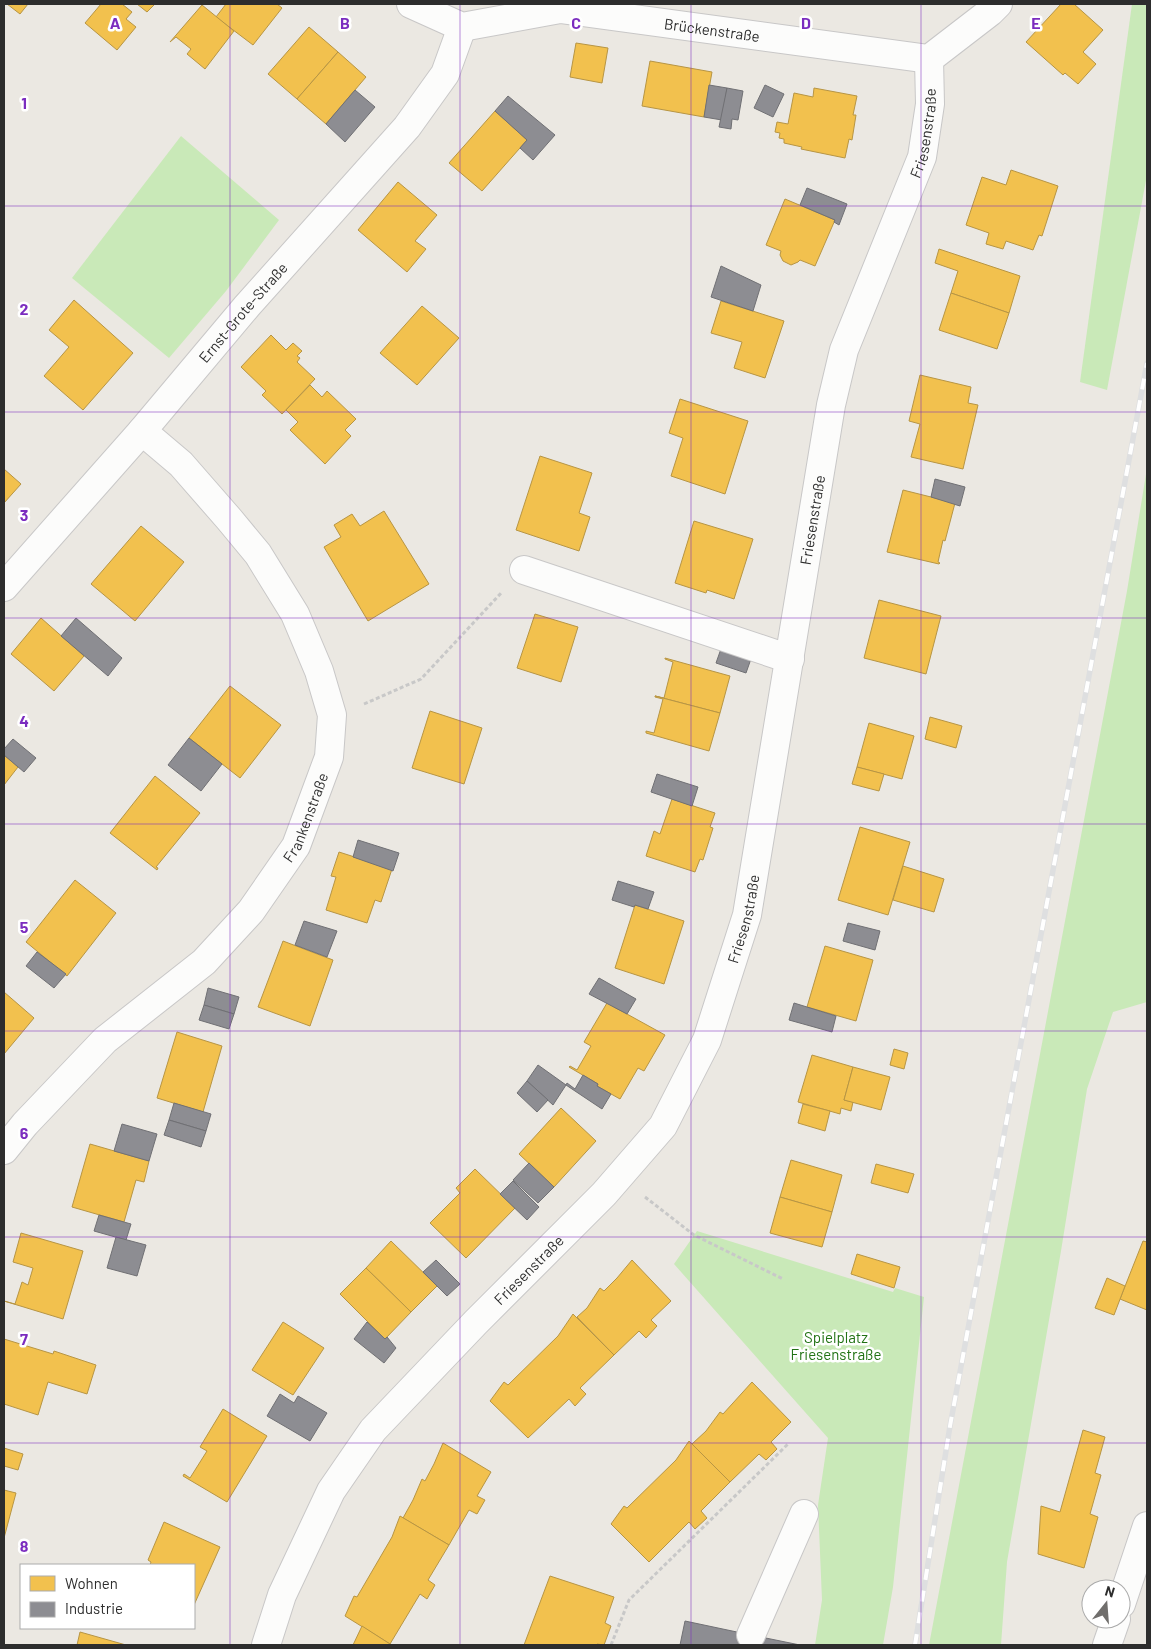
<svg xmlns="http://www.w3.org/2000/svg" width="1151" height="1649" viewBox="0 0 1151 1649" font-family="Barlow,sans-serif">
	<rect width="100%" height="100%" fill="#ebe8e2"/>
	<!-- green -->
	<g fill="#c9e9b8">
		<path d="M1132,4h15v171l-40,215 -27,-8z"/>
		<path d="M181,136l98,84 -53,71 -57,67 -97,-80z"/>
		<path d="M1147,468v534l-34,10 -26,77 -26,162 -54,311 -6,83h-72l198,-1054z"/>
		<path d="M697,1231l196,61 2,-4 29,9 -31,290 -10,58h-68l7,-45 -4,-95 10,-67 -154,-174z"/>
	</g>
	<!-- homes -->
	<g fill="#f2c14e" stroke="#b79544">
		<path d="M7,4h21l-8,10z"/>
		<path d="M101,4h21l10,8 -6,7 10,8 -19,23 -32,-27z"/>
		<path d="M137,4h18l-8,8z"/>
		<path d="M226,4h51l5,4 -29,37 -37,-28z"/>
		<path d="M1061,4h13l29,26 -20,22 13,12 -18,20 -13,-11 -2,2 -37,-33z"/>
		<path d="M202,5l32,26 -29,38 -18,-15 4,-5 -15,-12 -6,5z"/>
		<path d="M309,27l29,25 -41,47 -29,-25z"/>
		<path d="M576,43l32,5 -6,35 -32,-6z"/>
		<path d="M338,52l28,25 -40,47 -29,-25z"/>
		<path d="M650,61l62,11 -8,45 -62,-11z"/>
		<path d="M814,88l43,8 -4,19h3l-4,25 -3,-1 -4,19 -44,-9 1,-2 -18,-4v-4l-5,-1 1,-5 -5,-1 2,-10 11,2 6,-31 19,4z"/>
		<path d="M495,111l32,29 -45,51 -33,-28z"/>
		<path d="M1011,170l47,16 -16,50 -3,-1 -6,15 -27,-9 -3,8 -17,-5 3,-11 -23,-8 16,-48 24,8z"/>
		<path d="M398,182l39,33 -22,26 11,8 -19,23 -49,-42z"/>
		<path d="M785,199l50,21 -20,46 -15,-6 -2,2 -7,3 -8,-4 -3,-6 1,-4 -15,-6z"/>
		<path d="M939,249l81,27 -11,37 -58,-20 7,-22 -23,-8z"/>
		<path d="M951,293l58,20 -12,36 -58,-19z"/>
		<path d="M74,300l59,53 -50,57 -39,-34 25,-29 -20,-17z"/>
		<path d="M721,301l63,20 -19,57 -31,-10 8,-26 -31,-9z"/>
		<path d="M422,306l37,32 -42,47 -37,-32z"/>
		<path d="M271,335l15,15 7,-7 9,8 -5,5 3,2 -3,4 18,17 -33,35 -20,-19 4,-4 -25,-24z"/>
		<path d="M920,375l51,12 -3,16 10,2 -15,64 -52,-12 9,-33 -11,-3z"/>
		<path d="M310,385l12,12 5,-6 29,28 -11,11 6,6 -26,28 -35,-34 8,-8 -12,-12z"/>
		<path d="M680,399l68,22 -23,73 -54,-18 12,-38 -14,-5z"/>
		<path d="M540,456l52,17 -13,40 11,4 -11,34 -63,-21z"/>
		<path d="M4,469l17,15 -17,19z"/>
		<path d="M903,490l52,13 -10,38 -2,-1 -5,22 2,1 -1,1 -52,-12z"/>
		<path d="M384,511l45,73 -61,37 -44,-74 17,-10 -7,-12 18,-11 8,12z"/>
		<path d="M694,521l59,18 -19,60 -27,-9 -1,3 -31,-10z"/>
		<path d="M141,526l43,36 -49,59 -44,-37z"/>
		<path d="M879,600l62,16 -15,58 -62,-16z"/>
		<path d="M535,614l43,13 -17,55 -44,-14z"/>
		<path d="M41,618l43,38 -30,35 -43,-37z"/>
		<path d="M665,658l65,18 -10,37 -65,-17 9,2 9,-36 -8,-3z"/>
		<path d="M230,686l51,39 -41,53 -51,-40z"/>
		<path d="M655,696l65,17 -11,38 -63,-18v-2l8,2 9,-34 -8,-2z"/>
		<path d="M430,711l52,17 -18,56 -52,-16z"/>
		<path d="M930,717l32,9 -6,22 -31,-9z"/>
		<path d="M869,723l45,13 -12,43 -45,-12z"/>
		<path d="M4,755l14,12 -14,18z"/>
		<path d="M857,767l27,7 -5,17 -27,-7z"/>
		<path d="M155,776l45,37 -44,54 2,1 -1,2 -47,-37z"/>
		<path d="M672,799l43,14 -5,14 3,1 -10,32 -3,-1 -5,13 -49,-16 8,-25 6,3z"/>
		<path d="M860,827l50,15 -22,73 -50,-15z"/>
		<path d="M339,852l53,17 -11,33 -6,-2 -8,23 -41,-13 10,-33 -5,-1z"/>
		<path d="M903,866l41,13 -10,33 -41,-12z"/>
		<path d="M75,880l41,33 -49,63 -41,-34z"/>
		<path d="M635,905l49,16 -20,63 -49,-16z"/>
		<path d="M283,941l50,19 -23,66 -52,-19z"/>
		<path d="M825,946l48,14 -17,61 -49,-14z"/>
		<path d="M4,992l30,26 -30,36z"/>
		<path d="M607,1003l58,32 -21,36 -6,-3 -18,31 -23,-13 1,-2 -29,-17 1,-1 7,4 14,-24 -7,-4z"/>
		<path d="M177,1032l45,14 -19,66 -46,-14z"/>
		<path d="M894,1049l14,4 -4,16 -14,-4z"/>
		<path d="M812,1055l41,12 -9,33 9,2 -2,9 -10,-3 -1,6 -42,-12z"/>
		<path d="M853,1067l37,10 -9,33 -37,-10z"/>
		<path d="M803,1104l27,7 -5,20 -27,-8z"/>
		<path d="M561,1108l35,33 -42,46 -35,-33z"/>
		<path d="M90,1144l59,17 -5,21 -8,-2 -12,42 -52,-15z"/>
		<path d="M791,1160l51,15 -10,37 -52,-15z"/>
		<path d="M876,1164l38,10 -6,19 -37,-10z"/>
		<path d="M475,1169l40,39 -49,50 -36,-35 30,-30 -4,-5z"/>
		<path d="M780,1197l52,15 -10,35 -52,-14z"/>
		<path d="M21,1233l62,18 -20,68 -59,-18 11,3 7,-22 6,3 5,-17 -20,-6z"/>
		<path d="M391,1241l46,45 -26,26 -45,-44z"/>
		<path d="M1143,1241l4,1v68l-27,-11z"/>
		<path d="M857,1254l43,13 -6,21 -43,-14z"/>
		<path d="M632,1260l39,41 -20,19 6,6 -11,12 -7,-7 -25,24 -37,-38 10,-9 13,-20 4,3 13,-13z"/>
		<path d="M366,1268l45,44 -26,27 -45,-45z"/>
		<path d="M1107,1278l18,8 -11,29 -19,-7z"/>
		<path d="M573,1314l41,41 -34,33 6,6 -11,12 -6,-7 -41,39 -38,-37 14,-19 4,3 50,-49z"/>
		<path d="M283,1322l41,26 -31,47 -41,-25z"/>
		<path d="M4,1339l49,15 1,-3 42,14 -9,29 -39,-12 -10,33 -34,-11z"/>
		<path d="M752,1382l39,40 -20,20 6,7 -11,11 -7,-6 -29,28 -38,-38 14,-13 14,-19 3,2z"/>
		<path d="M223,1409l44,27 -40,66 -44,-26 1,-2 6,4 17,-27 -7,-4z"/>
		<path d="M1083,1430l22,7 -10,36 6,2 -11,39 8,3 -14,51 -46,-14 3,-48 19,6z"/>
		<path d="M689,1441l41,41 -29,29 6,7 -12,11 -6,-7 -40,40 -38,-38 13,-18 3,2 49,-48z"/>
		<path d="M443,1443l48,29 -14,24 8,4 -8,14 -8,-4 -20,35 -46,-27 10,-18 9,-21 3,2 9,-17z"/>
		<path d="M4,1448l19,6 -5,16 -14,-4z"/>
		<path d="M4,1490l12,3 -12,45z"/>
		<path d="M400,1516l49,29 -21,35 7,5 -8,14 -7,-5 -30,50 -45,-28 9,-20 3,1 35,-60z"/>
		<path d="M164,1522l56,25 -26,58v-40h-44l1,-3 -3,-2z"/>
		<path d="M550,1576l64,21 -9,26 6,3 -7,19 -7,-1v1h-73z"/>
		<path d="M362,1626l28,18 3,1h-40z"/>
		<path d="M80,1632l46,13h-49z"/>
	</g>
	<!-- industry -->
	<g fill="#8d8d92" stroke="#707074">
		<path d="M709,85l18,3 -5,32 -18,-3z"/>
		<path d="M765,85l19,9 -11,23 -19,-9z"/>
		<path d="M727,88l16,3 -5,29 -6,-1 -1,10 -12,-2z"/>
		<path d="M355,90l20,17 -30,35 -19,-18z"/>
		<path d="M508,96l47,39 -22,25 -13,-12 7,-8 -32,-29z"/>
		<path d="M807,188l40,16 -8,21 -5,-3 1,-2 -35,-15z"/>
		<path d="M721,266l40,19 -8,26 -42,-14z"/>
		<path d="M935,479l30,8 -5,19 -29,-9z"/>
		<path d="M76,618l46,40 -14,18 -47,-40z"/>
		<path d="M722,646l30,10 -6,17 -30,-10z"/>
		<path d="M189,738l33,26 -21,27 -33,-26z"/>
		<path d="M13,739l23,19 -12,14 -20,-17v-6z"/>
		<path d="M657,774l41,13 -6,19 -41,-14z"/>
		<path d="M358,840l41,13 -6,18 -40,-14z"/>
		<path d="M618,881l36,11 -6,17 -13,-4 -1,2 -22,-7z"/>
		<path d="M304,921l33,10 -10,26 -32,-12z"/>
		<path d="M848,923l32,8 -5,19 -32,-9z"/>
		<path d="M37,952l29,22 -12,14 -28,-22z"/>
		<path d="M599,978l37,21 -9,15 -38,-20z"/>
		<path d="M208,988l31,9 -5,17 -30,-9z"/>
		<path d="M794,1003l42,13 -4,16 -43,-12z"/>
		<path d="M204,1005l30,9 -5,15 -30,-9z"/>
		<path d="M538,1065l28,20 -13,20 -26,-24z"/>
		<path d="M583,1075l15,9 -1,2 14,8 -9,15 -36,-24 1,-2 8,6z"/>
		<path d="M527,1081l21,19 -11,12 -20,-19z"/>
		<path d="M174,1103l37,11 -5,17 -37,-11z"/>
		<path d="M169,1120l37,11 -5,16 -37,-12z"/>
		<path d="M122,1124l35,10 -8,27 -35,-10z"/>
		<path d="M529,1163l25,24 -16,16 -25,-23z"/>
		<path d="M513,1181l26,26 -12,13 -27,-26z"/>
		<path d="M99,1215l32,9 -5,16 -32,-9z"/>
		<path d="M116,1237l30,8 -9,31 -30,-8z"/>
		<path d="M436,1260l24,24 -13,12 -24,-24z"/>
		<path d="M367,1322l18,17 2,-2 9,11 -12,15 -30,-24z"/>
		<path d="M280,1394l14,9 4,-7 29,17 -17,28 -43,-25z"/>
		<path d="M685,1621l66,14 49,10h-120z"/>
	</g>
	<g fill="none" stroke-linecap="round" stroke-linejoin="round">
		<defs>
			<g id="minor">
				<path id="s1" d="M411,4l51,23 98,-18 369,50 61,-47 8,-8"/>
				<path d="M524,570l266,89"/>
				<path id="s2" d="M4,587l138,-156 105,-125 160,-179 38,-53 17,-47"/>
				<path id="s3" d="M4,1150l21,-26 80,-84 99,-78 47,-51 45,-65 33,-89 3,-42 -13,-44 -24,-57 -37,-60 -29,-35 -48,-55 -39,-33"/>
				<path d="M1121,1604l26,-78"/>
				<path d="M751,1635l53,-121"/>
				<path id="s4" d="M266,1645l16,-50 49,-104 42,-61 103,-108 128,-128 59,-68 44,-86 40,-125 84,-510 13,-55 78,-193 8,-53 -1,-45"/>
				<path d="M1107,1645l9,-26"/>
			</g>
		</defs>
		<!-- minor casing -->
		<use href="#minor" stroke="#c8c7c7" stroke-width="30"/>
		<!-- path -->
		<g stroke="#c8c8c8" stroke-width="3" stroke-dasharray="4 2.5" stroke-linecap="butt">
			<path d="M364,704l57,-25 81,-87"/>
			<path d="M645,1197l49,38 89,44"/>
			<path d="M611,1645l18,-45 159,-156"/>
		</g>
		<!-- minor -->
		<use href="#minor" stroke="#fcfcfb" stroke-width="28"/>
		<defs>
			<path id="rail" d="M915,1645l35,-219 197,-1063"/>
		</defs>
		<!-- rail casing -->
		<use href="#rail" stroke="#dedfe0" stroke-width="5.5"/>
		<!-- rail -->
		<use href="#rail" stroke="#fff" stroke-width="4" stroke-dasharray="11" stroke-linecap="butt"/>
	</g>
	<!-- grid -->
	<path fill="none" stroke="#7b2cbf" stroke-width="1" stroke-opacity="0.55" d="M230,4v1641M460,4v1641M691,4v1641M921,4v1641M4,206h1143M4,412h1143M4,618h1143M4,824h1143M4,1031h1143M4,1237h1143M4,1443h1143"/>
	<g text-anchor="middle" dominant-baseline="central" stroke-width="5" stroke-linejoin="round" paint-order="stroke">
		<!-- street labels -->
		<g font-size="15" fill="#2d2d2d" stroke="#fff">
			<text stroke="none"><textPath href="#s1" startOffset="309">Brückenstraße</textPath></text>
			<text stroke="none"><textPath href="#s4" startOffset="1695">Friesenstraße</textPath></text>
			<text stroke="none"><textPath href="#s2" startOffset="364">Ernst-Grote-Straße</textPath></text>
			<text stroke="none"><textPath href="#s4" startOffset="1290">Friesenstraße</textPath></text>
			<text stroke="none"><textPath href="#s3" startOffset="454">Frankenstraße</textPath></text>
			<text stroke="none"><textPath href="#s4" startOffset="885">Friesenstraße</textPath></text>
			<text stroke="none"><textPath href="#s4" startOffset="465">Friesenstraße</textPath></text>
		</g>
		<!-- park labels -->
		<g font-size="15" fill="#217214" stroke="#fff">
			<text x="836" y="1337">Spielplatz<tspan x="836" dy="17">Friesenstraße</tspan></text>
		</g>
	</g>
	<g font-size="16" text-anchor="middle" font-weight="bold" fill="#7b2cbf" stroke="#fff" stroke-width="5" stroke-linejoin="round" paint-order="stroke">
		<text x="115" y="29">A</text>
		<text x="345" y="29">B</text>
		<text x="576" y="29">C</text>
		<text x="806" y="29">D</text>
		<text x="1036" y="29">E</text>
		<text x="24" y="109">1</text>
		<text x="24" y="315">2</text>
		<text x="24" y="521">3</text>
		<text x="24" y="727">4</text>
		<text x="24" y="933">5</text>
		<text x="24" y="1139">6</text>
		<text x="24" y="1345">7</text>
		<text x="24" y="1552">8</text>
	</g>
	<!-- border -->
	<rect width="1151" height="1649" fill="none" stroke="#2d2d2d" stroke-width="10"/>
	<!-- legend -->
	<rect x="20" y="1564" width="175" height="65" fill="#ffffff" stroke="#ababab"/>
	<rect x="30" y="1576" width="25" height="15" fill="#f2c14e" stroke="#ababab"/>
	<text x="65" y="1589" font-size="15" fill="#2d2d2d">Wohnen</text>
	<rect x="30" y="1602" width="25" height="15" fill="#8d8d92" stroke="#ababab"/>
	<text x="65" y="1614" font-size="15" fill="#2d2d2d">Industrie</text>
	<!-- north arrow -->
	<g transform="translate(1106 1604) rotate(17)"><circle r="24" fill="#ffffff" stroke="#ababab"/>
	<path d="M0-4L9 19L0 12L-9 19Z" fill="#706e6c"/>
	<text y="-8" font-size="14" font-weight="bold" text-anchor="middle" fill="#2d2d2d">N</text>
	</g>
</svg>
